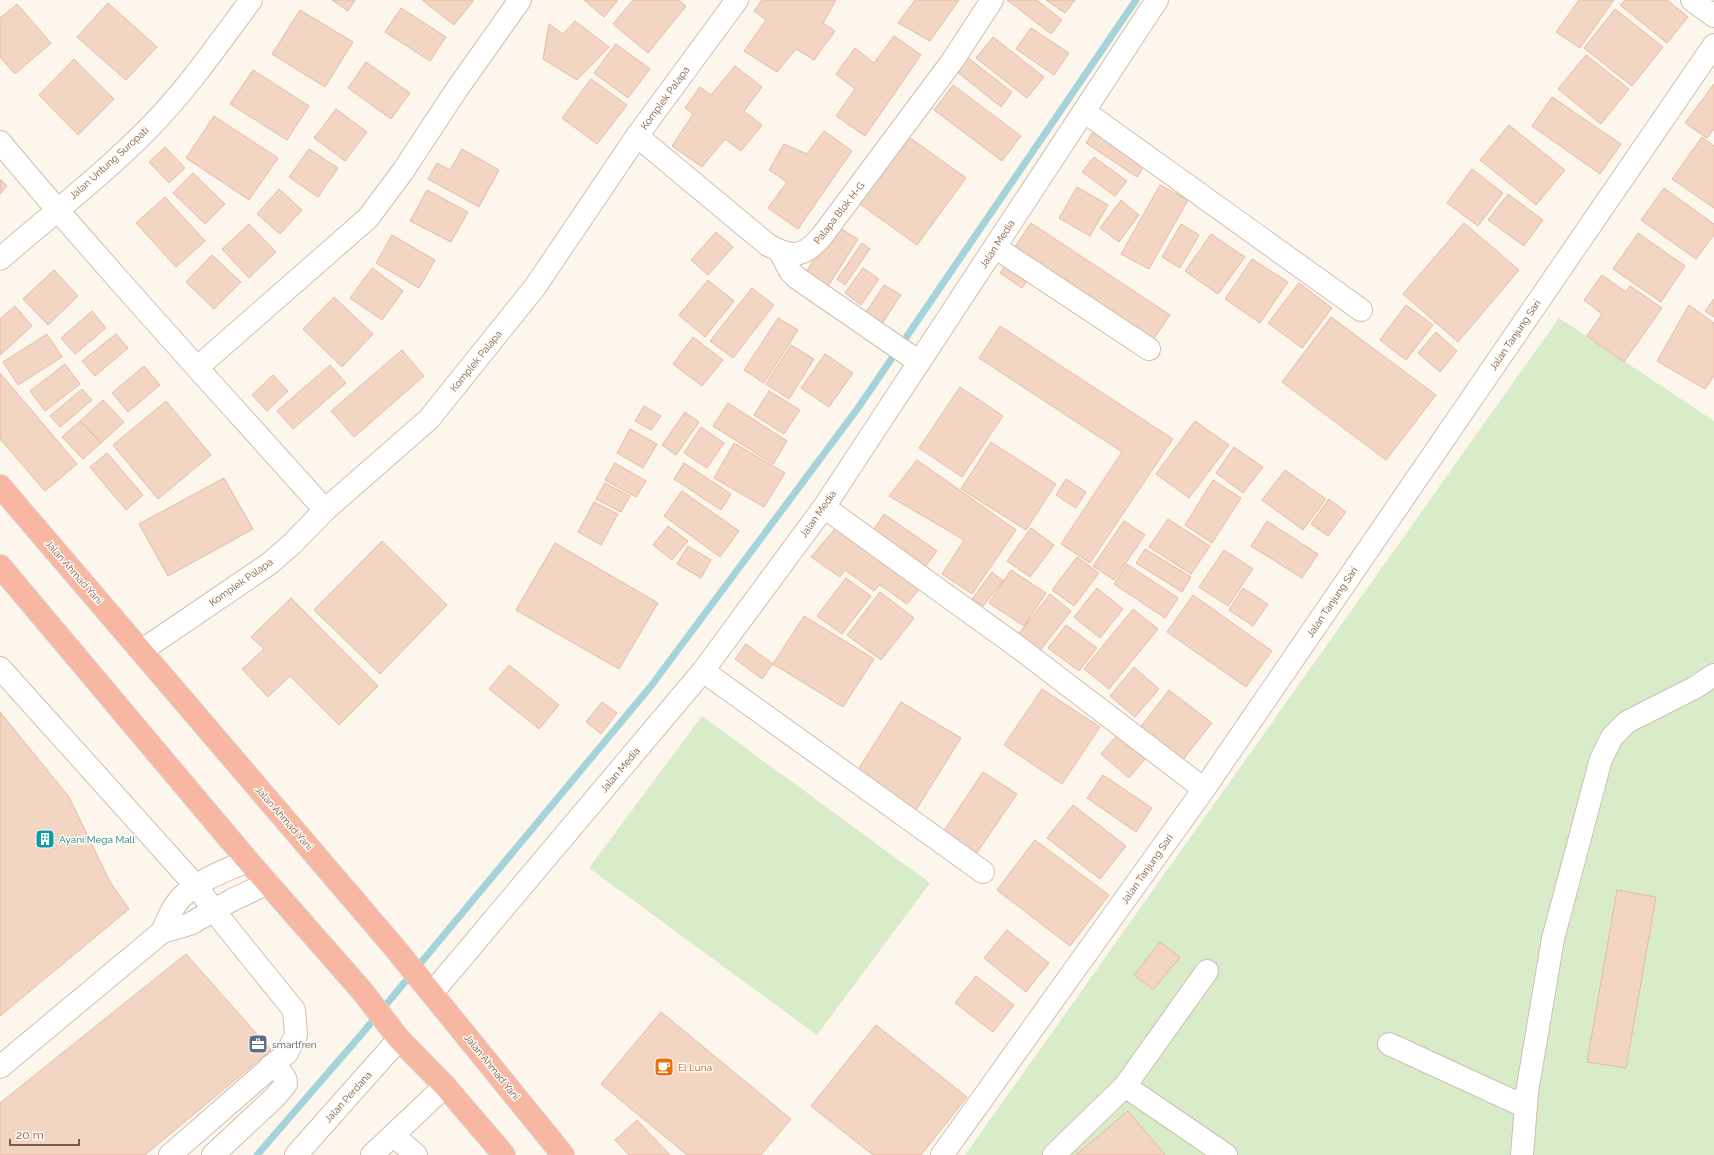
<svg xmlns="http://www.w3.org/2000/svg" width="1714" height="1155" viewBox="0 0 1714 1155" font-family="Raleway,sans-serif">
	<rect width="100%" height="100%" fill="#fdf6ec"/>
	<!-- green -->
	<g fill="#d8ecc9">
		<path d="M1559,318l155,103v734h-749z"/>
		<path d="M702,716l228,167 -113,152 -228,-167z"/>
	</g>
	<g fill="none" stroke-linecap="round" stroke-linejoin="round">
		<!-- stream -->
		<path stroke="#a5d3da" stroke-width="7" d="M257,1155l103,-119 291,-350 207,-278 278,-408"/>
	</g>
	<!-- building -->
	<g fill="#f3d5c3" stroke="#e6bba3">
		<path d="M332,0h23l-7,11z"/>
		<path d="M422,0h52l-20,25z"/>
		<path d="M584,0h34l-14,17z"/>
		<path d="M633,0h46l7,6 -38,47 -35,-29z"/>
		<path d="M762,0h74l-13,23 12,8 -21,29 -18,-11 -19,23 -33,-21 22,-31 -12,-9z"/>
		<path d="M915,0h44l-29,41 -32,-18z"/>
		<path d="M1007,0h30l25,20 -11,14z"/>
		<path d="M1046,0h29l-10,13z"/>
		<path d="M1579,0h35l-34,48 -24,-16z"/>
		<path d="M1625,0h42l21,17 -21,26 -47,-38z"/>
		<path d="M108,3l49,44 -31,33 -49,-43z"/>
		<path d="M17,4l34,39 -36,31 -15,-17v-39z"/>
		<path d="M401,8l45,29 -16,24 -45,-29z"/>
		<path d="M1615,9l48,38 -31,39 -48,-38z"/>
		<path d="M300,10l53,32 -28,45 -53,-33z"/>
		<path d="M575,21l34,26 -32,33 -34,-21 6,-35 14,10z"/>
		<path d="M1031,28l38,25 -15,22 -38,-26z"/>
		<path d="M894,36l27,19 -56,81 -29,-20 19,-27 -19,-15 19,-26 19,15z"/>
		<path d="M993,37l51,40 -17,21 -51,-40z"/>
		<path d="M616,44l34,25 -22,29 -34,-25z"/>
		<path d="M1586,55l43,34 -28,35 -43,-35z"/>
		<path d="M967,57l45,35 -11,15 -45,-36z"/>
		<path d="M74,59l40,40 -36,36 -39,-40z"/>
		<path d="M366,62l44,31 -19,26 -43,-31z"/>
		<path d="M735,66l27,21 -18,24 18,14 -21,26 -16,-12 -23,28 -30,-21 21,-32 -8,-6 15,-21 11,8z"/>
		<path d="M253,70l56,36 -22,34 -57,-36z"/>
		<path d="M591,79l36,26 -30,39 -35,-26z"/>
		<path d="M1714,84v45l-7,9 -22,-15z"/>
		<path d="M953,85l68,51 -19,25 -68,-51z"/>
		<path d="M1552,97l69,47 -21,30 -68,-48z"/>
		<path d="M336,109l31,23 -22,29 -31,-23z"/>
		<path d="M214,116l64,42 -29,42 -63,-42z"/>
		<path d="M1509,125l56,45 -29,35 -56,-45z"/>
		<path d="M824,131l28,20 -54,78 -30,-21 19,-26 -18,-12 15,-26 23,10z"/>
		<path d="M1093,132l51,34 -7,11 -51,-34z"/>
		<path d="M909,137l57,41 -49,67 -57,-41z"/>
		<path d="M1702,137l12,9v62l-42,-29z"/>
		<path d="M165,147l20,21 -16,15 -20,-21z"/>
		<path d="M309,149l29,19 -20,29 -29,-20z"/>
		<path d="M462,149l37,21 -20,37 -51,-28 9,-16 13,7z"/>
		<path d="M1094,157l33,24 -12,15 -33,-24z"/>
		<path d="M1472,169l31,24 -25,33 -31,-23z"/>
		<path d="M193,173l32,31 -20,20 -32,-31z"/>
		<path d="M0,179l7,7 -7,8z"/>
		<path d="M1160,185l28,15 -39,69 -28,-15z"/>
		<path d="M1077,187l31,18 -18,31 -31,-18z"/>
		<path d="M1664,188l50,36v11l-18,24 -55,-39z"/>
		<path d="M279,189l23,21 -22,24 -23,-20z"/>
		<path d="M427,190l41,22 -17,30 -41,-21z"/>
		<path d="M1508,194l35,26 -19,26 -36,-26z"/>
		<path d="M165,197l40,44 -29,26 -40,-44z"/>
		<path d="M1121,200l18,15 -20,27 -19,-14z"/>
		<path d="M1031,223l139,92 -19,28 -139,-92z"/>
		<path d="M1464,223l55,47 -61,72 -55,-48z"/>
		<path d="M249,224l27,28 -27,26 -27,-29z"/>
		<path d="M1181,224l18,11 -19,33 -18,-11z"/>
		<path d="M835,225l23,14 -33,52 -22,-14z"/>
		<path d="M716,232l17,15 -25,28 -17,-15z"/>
		<path d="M1638,233l47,33 -24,36 -48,-33z"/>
		<path d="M1211,234l34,23 -27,37 -33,-23z"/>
		<path d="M392,235l43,25 -16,28 -43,-25z"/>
		<path d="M862,243l8,6 -25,36 -8,-6z"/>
		<path d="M212,255l29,27 -27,27 -28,-27z"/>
		<path d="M1010,259l22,15 -10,14 -22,-15z"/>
		<path d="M1252,259l36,23 -28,41 -35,-24z"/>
		<path d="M372,268l31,23 -21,29 -32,-22z"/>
		<path d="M863,268l16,11 -18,26 -16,-12z"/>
		<path d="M54,270l24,26 -30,29 -25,-26z"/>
		<path d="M1602,275l24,17 4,-6 32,22 -38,54 -37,-26 15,-22 -18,-14z"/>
		<path d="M708,280l26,21 -29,36 -26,-22z"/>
		<path d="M1299,283l33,25 -30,40 -34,-25z"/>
		<path d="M884,285l17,10 -20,30 -17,-10z"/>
		<path d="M752,288l22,17 -41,53 -23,-17z"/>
		<path d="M334,297l39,37 -31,33 -39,-38z"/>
		<path d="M1714,299v18l-9,-6z"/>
		<path d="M1406,305l27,20 -27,35 -26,-20z"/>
		<path d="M1689,305l25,18v53l-9,13 -48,-28z"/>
		<path d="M15,306l17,20 -32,29v-36z"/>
		<path d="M92,311l14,17 -31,26 -14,-16z"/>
		<path d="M1331,317l105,78 -50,65 -104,-78z"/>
		<path d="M778,318l20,12 -34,53 -20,-13z"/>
		<path d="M1000,326l173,113 -83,124 -29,-19 61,-92 -143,-94z"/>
		<path d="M1436,332l21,19 -17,21 -22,-19z"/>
		<path d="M47,334l15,23 -44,28 -15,-23z"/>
		<path d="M116,334l12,14 -33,28 -13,-15z"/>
		<path d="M693,337l30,23 -21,26 -29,-22z"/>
		<path d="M791,345l23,14 -25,40 -23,-15z"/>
		<path d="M402,350l22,26 -70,61 -23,-26z"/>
		<path d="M825,354l28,19 -24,34 -28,-19z"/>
		<path d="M65,364l15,20 -35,27 -15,-20z"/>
		<path d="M330,365l16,18 -53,46 -16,-18z"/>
		<path d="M144,366l16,19 -32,27 -16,-19z"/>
		<path d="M0,373l77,91 -32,27 -45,-52z"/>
		<path d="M273,375l15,16 -21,20 -15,-16z"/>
		<path d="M960,387l43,29 -41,61 -43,-29z"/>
		<path d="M82,389l10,11 -32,27 -10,-11z"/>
		<path d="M769,391l31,19 -16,24 -30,-19z"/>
		<path d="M103,400l21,22 -23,21 -21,-22z"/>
		<path d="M166,401l45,54 -53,44 -45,-54z"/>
		<path d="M728,403l59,38 -14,23 -60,-38z"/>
		<path d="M644,406l17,10 -10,14 -16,-9z"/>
		<path d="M685,412l14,10 -23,33 -14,-10z"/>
		<path d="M80,421l21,22 -18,16 -21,-22z"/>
		<path d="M1195,421l34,24 -40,53 -33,-24z"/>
		<path d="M701,427l23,16 -17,25 -23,-15z"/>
		<path d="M630,429l27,15 -14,24 -26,-15z"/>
		<path d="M991,442l65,42 -30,46 -65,-41z"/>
		<path d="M734,443l51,30 -21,34 -50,-29z"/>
		<path d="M1234,447l29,20 -20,26 -27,-20z"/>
		<path d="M107,453l36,42 -17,15 -36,-43z"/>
		<path d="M917,460l99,70 -44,64 -30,-20 22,-34 -75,-44z"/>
		<path d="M615,463l31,18 -10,16 -31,-17z"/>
		<path d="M684,463l47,31 -10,16 -47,-31z"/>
		<path d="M1285,470l41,29 -23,31 -41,-30z"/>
		<path d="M224,478l29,51 -85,47 -29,-52z"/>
		<path d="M1066,479l20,13 -10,16 -20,-13z"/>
		<path d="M1213,480l28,18 -29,45 -27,-18z"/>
		<path d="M605,483l25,13 -9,16 -25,-13z"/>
		<path d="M682,491l57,40 -19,26 -56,-41z"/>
		<path d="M1329,499l17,13 -18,24 -17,-12z"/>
		<path d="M594,502l24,12 -17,31 -23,-13z"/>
		<path d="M884,514l53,37 -12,16 -52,-36z"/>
		<path d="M1168,519l42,27 -19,28 -42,-27z"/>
		<path d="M1124,521l21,14 -31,45 -21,-14z"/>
		<path d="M1267,521l51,33 -16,24 -51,-32z"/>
		<path d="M840,523l86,58 -19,23 -27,-19 -6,6 -29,-21 -5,7 -29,-20z"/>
		<path d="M668,526l20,15 -16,19 -19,-15z"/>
		<path d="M1031,528l23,17 -24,32 -23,-16z"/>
		<path d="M382,541l65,64 -67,69 -66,-64z"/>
		<path d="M555,543l103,60 -39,66 -103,-59z"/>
		<path d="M688,546l23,14 -10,18 -24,-14z"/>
		<path d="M1145,549l46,28 -9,15 -46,-29z"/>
		<path d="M1224,550l29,19 -25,37 -29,-19z"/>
		<path d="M1077,557l22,16 -25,33 -22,-16z"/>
		<path d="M1127,564l51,34 -13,20 -51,-34z"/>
		<path d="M1011,570l35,23 -22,33 -35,-23z"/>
		<path d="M992,572l11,9 -20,25 -11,-7z"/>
		<path d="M846,578l25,18 -29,38 -25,-18z"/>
		<path d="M1097,588l26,21 -23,29 -26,-21z"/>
		<path d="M1243,588l25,16 -15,22 -24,-16z"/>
		<path d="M880,592l34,26 -33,42 -34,-25z"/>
		<path d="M1050,594l21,17 -32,41 -22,-16z"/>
		<path d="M1193,595l79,56 -26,36 -79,-55z"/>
		<path d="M291,598l87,88 -39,39 -49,-49 -22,21 -26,-28 22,-20 -13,-12z"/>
		<path d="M1133,609l25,20 -49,60 -25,-20z"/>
		<path d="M804,616l70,43 -31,48 -70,-43z"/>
		<path d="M1066,625l31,23 -18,23 -31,-23z"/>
		<path d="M746,644l27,20 -11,15 -27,-20z"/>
		<path d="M509,665l50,40 -20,24 -50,-40z"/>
		<path d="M1134,667l25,22 -24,28 -25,-21z"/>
		<path d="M1042,689l58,38 -38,57 -58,-39z"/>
		<path d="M1169,690l43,33 -31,39 -42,-33z"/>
		<path d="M602,702l15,11 -16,21 -15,-12z"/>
		<path d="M901,702l60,36 -45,72 -60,-37z"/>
		<path d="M0,712l69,85 41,85 19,27 -129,107z"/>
		<path d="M1123,728l29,23 -23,27 -28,-24z"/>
		<path d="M983,772l34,22 -41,60 -33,-22z"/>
		<path d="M1103,775l49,33 -16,24 -49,-34z"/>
		<path d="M1073,805l53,41 -26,33 -53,-41z"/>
		<path d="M1035,840l74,55 -39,51 -73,-56z"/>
		<path d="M1617,890l39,7 -30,171 -39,-6z"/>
		<path d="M1007,930l42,33 -23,29 -42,-34z"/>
		<path d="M1160,942l20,15 -27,33 -19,-15z"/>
		<path d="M186,954l85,96 -126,105h-145v-52z"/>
		<path d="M976,976l38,29 -21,27 -38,-29z"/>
		<path d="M661,1012l130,107 -30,36h-74l-86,-71z"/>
		<path d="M876,1025l91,72 -46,58h-48l-62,-49z"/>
		<path d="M1128,1111l37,44h-89z"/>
		<path d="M637,1120l33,35h-41l-14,-15z"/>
	</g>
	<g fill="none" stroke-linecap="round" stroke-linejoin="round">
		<defs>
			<g id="minor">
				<path d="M1692,0l22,16"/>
				<path d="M1085,112l276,198"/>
				<path d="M637,136l131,109c25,14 36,12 54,-9l131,-176 39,-60"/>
				<path d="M0,142c105,126 216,246 325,368"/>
				<path d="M995,247l154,102"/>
				<path d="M780,252l10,19 7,7 122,84"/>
				<path d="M0,259c51,-44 104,-85 151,-133 37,-38 68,-83 100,-126"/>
				<path d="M198,367l170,-149 35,-47 54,-82 63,-89"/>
				<path d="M824,507l194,140 186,142"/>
				<path d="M141,651l128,-87 24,-21 32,-33 104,-91 106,-132 102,-151 100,-136"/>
				<path d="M0,668l196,218 26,35 72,89 2,25 -9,18 -117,102"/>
				<path d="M703,671l280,201"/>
				<path d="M162,932l28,-8 42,-24 36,-17"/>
				<path d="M432,993l271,-322 121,-164 333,-507"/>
				<path d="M1389,1044l137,63"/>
				<path d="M0,1067l162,-135c5,-10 8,-20 14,-28 14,-21 50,-34 72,-43"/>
				<path d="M1125,1086l101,69"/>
				<path d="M393,1135l23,20"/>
				<path d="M213,1155l62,-58 11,-13c0,-10 -8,-13 -15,-18"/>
				<path d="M296,1155l103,-116"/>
				<path d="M372,1155l73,-69"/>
				<path d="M942,1155l262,-366 510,-744"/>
				<path d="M1054,1155l71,-69 82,-115"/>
				<path d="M1522,1155l5,-63 26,-153 48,-180 11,-22 15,-15 67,-34 20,-13"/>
			</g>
			<g id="highway">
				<path d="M0,486l394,461 169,208"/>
				<path d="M0,566l248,295 115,131 36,47 46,47 59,69"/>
			</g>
		</defs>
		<!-- minor casing -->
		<use href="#minor" stroke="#d1beb0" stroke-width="24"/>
		<!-- highway casing -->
		<use href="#highway" stroke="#dad1cd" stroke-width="24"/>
		<!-- minor -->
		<use href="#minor" stroke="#fff" stroke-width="22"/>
		<!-- highway -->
		<use href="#highway" stroke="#f7b7a3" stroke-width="22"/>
	</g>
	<!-- icons -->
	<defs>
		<symbol id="building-square" viewBox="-11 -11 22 22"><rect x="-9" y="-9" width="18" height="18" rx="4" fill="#0f9aa8" stroke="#fffaf3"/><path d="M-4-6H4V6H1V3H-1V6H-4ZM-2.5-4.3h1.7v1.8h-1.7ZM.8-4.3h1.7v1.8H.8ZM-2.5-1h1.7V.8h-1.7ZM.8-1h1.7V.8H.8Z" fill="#fff"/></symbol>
		<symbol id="office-square" viewBox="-11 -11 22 22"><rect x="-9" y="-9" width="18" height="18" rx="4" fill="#5c6f8a" stroke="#fffaf3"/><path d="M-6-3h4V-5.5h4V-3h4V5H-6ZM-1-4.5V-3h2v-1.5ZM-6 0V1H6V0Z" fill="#fff"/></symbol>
		<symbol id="cafe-square" viewBox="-11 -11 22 22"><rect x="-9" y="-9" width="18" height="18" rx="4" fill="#e8710a" stroke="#fffaf3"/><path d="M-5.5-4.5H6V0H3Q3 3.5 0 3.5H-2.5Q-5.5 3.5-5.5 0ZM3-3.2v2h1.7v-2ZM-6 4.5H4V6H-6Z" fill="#fff"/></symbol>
	</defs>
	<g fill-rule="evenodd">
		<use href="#building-square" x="34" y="828" width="22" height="22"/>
		<use href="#office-square" x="247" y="1033" width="22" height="22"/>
		<use href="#cafe-square" x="653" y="1056" width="22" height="22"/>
	</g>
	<g text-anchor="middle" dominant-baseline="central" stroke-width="3" stroke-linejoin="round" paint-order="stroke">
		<!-- street labels -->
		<g font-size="10" fill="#7a5c4d" stroke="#fffaf3">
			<text transform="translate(665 98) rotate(-54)">Komplek Palapa</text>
			<text transform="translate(109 163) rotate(-42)">Jalan Untung Suropati</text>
			<text transform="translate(839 213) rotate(-52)">Palapa Blok H-G</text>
			<text transform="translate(997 244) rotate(-57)">Jalan Media</text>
			<text transform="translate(1515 335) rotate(-56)">Jalan Tanjung Sari</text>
			<text transform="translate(476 361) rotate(-51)">Komplek Palapa</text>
			<text transform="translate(818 514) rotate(-55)">Jalan Media</text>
			<text transform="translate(74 572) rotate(49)">Jalan Ahmad Yani</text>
			<text transform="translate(241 582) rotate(-35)">Komplek Palapa</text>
			<text transform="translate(1332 602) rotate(-56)">Jalan Tanjung Sari</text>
			<text transform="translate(620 770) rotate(-50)">Jalan Media</text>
			<text transform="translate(284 818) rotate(49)">Jalan Ahmad Yani</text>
			<text transform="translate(1147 869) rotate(-55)">Jalan Tanjung Sari</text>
			<text transform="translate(492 1067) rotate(51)">Jalan Ahmad Yani</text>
			<text transform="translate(348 1097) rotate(-48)">Jalan Perdana</text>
		</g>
		<!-- culture labels -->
		<g font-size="10" fill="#0d838f" stroke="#fffaf3" text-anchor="start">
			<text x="59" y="839">Ayani Mega Mall</text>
		</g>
		<!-- service labels -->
		<g font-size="10" fill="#4e5e75" stroke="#fffaf3" text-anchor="start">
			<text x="272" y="1044">smartfren</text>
		</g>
		<!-- food labels -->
		<g font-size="10" fill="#c56008" stroke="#fffaf3" text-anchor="start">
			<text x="678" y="1067">El Luna</text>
		</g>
	</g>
	<!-- scale -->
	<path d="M10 1139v6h69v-6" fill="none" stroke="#7a5c4d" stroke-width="2"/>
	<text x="16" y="1139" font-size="12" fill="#7a5c4d" stroke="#fffaf3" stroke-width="3" paint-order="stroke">20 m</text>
</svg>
